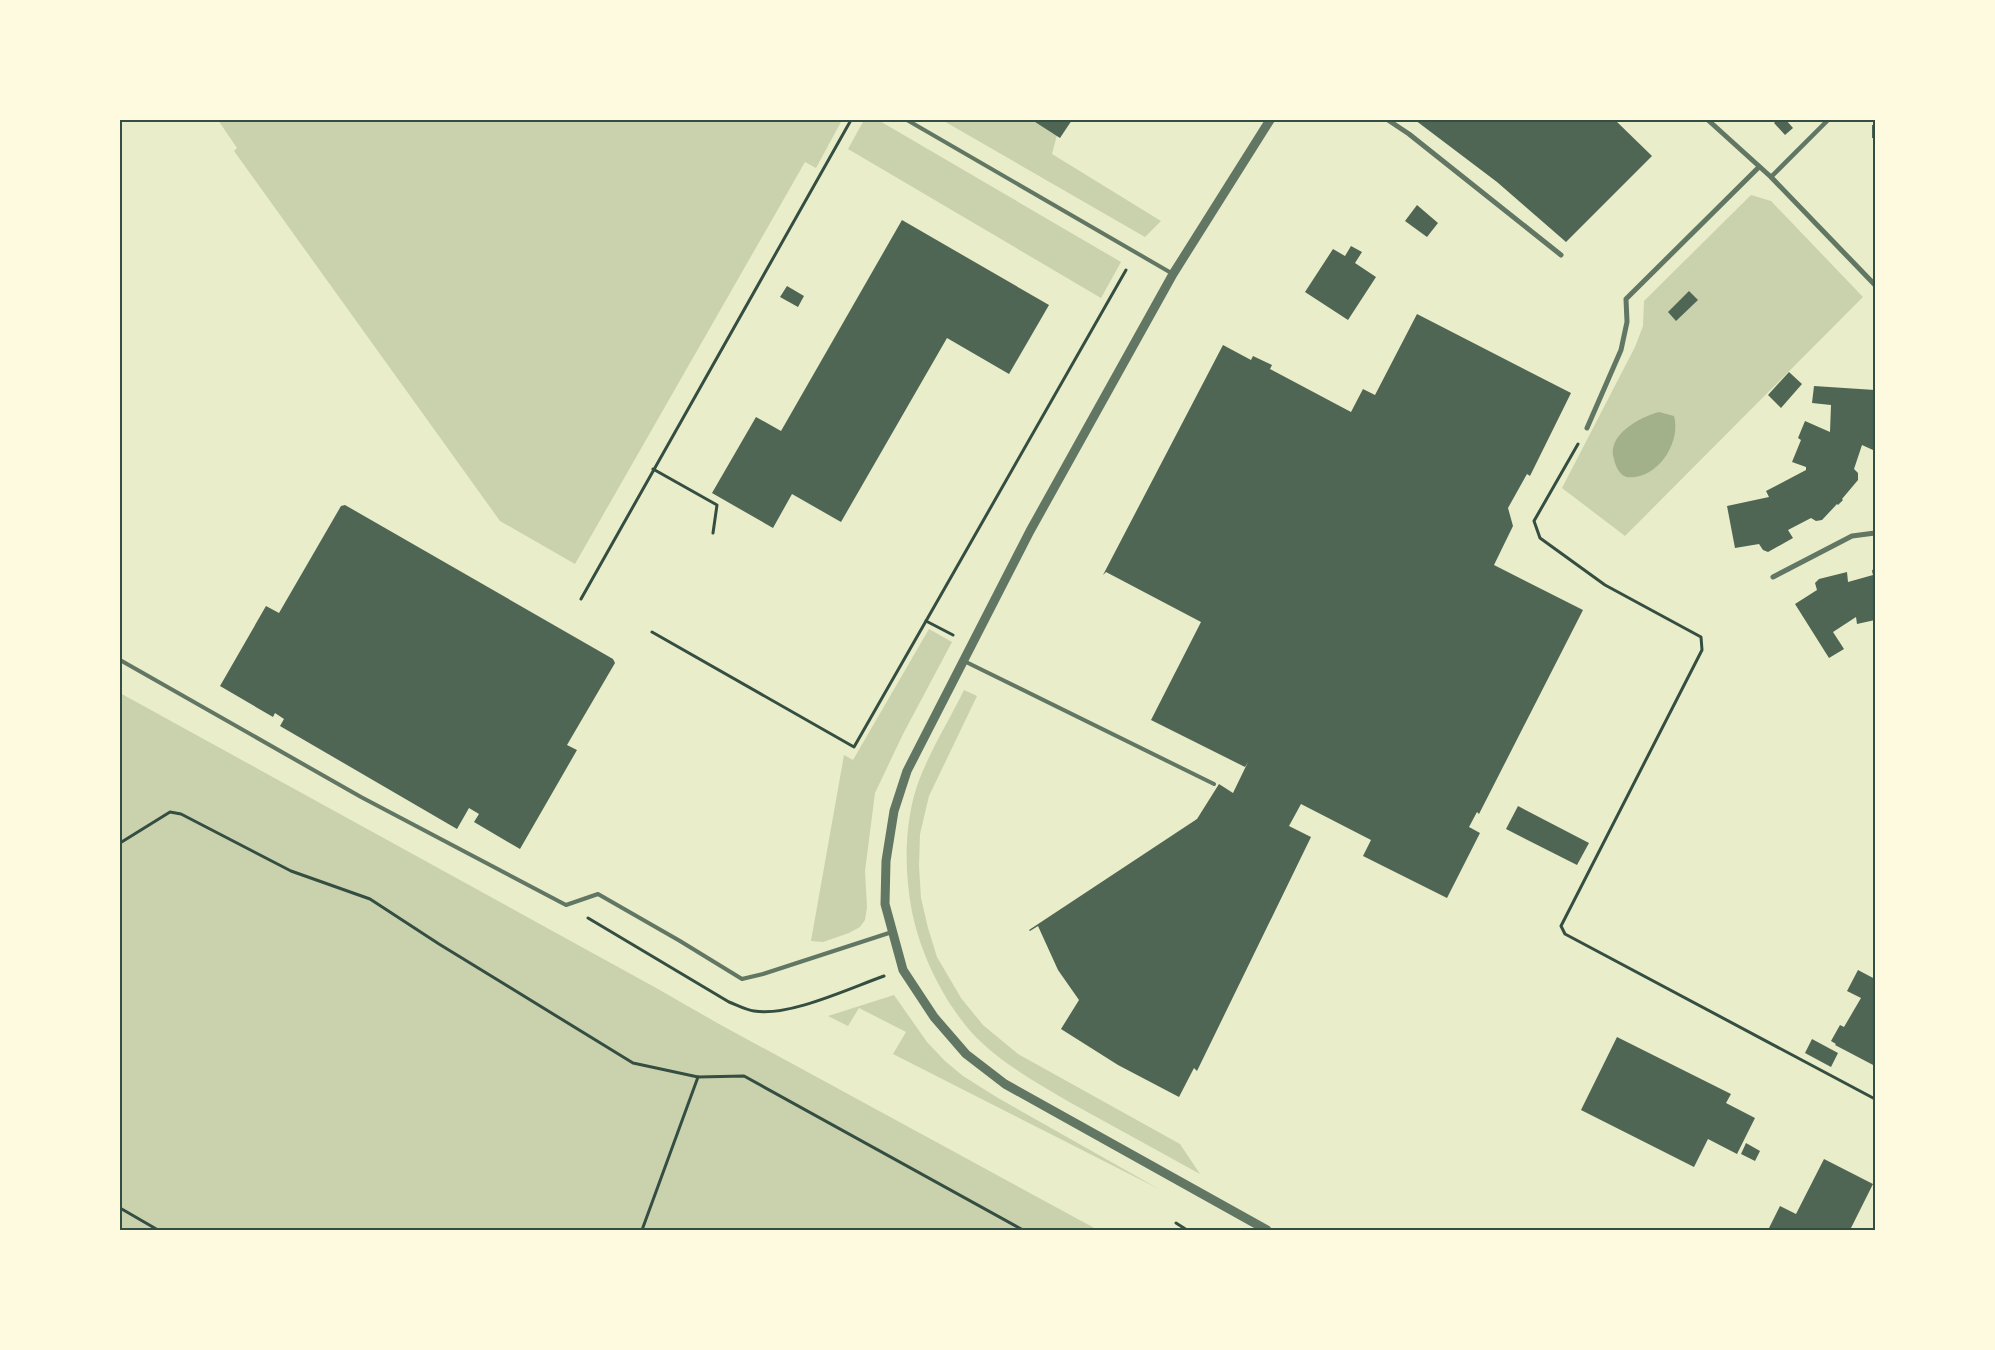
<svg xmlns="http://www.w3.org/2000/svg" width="1995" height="1350" viewBox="0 0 1995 1350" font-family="'PT Sans Narrow',sans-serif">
	<rect width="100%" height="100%" fill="#e9edc9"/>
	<!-- green -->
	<g fill="#cad2ad">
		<path d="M218,120h624l-26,48 -11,-6 -230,402 -75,-43 -266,-370 3,-3z"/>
		<path d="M864,120h14l243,142 -20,36 -253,-149z"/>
		<path d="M942,120h114l2,11 -6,23 109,67 -16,16z"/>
		<path d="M1751,195l20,6 92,96 -238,239 -63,-48 73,-141 8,-21 1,-25z"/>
		<path d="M929,629l23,13 -49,92 -28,59 -10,78 2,36 -2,13 -5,7 -11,6 -26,9 -12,-1 33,-186 9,5z"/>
		<path d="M964,690l13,6 -48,100 -9,38 -1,32 2,32 7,30 9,29 24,41 22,27 35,29 162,90 20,30c-43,-24 -86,-47 -129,-71 -34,-20 -72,-41 -99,-70 -29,-33 -51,-78 -60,-121 -7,-37 -8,-78 2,-116 9,-34 34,-73 50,-106z"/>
		<path d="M120,693l538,296 61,35 379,206h-978z"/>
		<path d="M894,995l33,47 18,19 18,15 35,22 161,91 -266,-135 13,-22 -47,-24 -11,18 -20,-10z"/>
	</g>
	<!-- water -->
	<path fill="#a3b18a" d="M1659,412l15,4c7,24 -13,58 -39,61 -3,0 -8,1 -11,-1 -5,-3 -9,-11 -10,-17 -8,-24 26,-42 45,-47z"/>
	<!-- building -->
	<g fill="#4f6655">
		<path d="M1032,120h40l-12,18z"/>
		<path d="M1415,120h200l37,36 -86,86 -69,-60z"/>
		<path d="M1777,120h9l7,8 -8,7 -11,-12z"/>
		<rect x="1872" y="125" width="3" height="13"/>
		<path d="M1417,205l21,18 -11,14 -22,-16z"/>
		<path d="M902,220l147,85 -40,69 -62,-36 -106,184 -49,-28 -19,34 -61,-35 44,-76 25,14z"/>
		<path d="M1351,246l11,6 -7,11 21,14 -28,43 -43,-28 28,-43 12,7z"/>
		<path d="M787,286l17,10 -6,11 -18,-10z"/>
		<path d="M1689,291l9,9 -22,21 -8,-9z"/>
		<path d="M1417,314l154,79 -41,83 -3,-2 -19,34 5,18 -19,39 89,45 -104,204 -2,-2 -8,15 11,6 -33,65 -84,-42 8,-16 -70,-36 -12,22 22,11 -114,234 -3,-3 -15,29 -61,-32 -57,-36 18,-29 -21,-30 -20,-44 -8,5 -1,-1 168,-111 22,-35 14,9 15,-31 -3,5 -94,-47 50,-98 -95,-50 -3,3 120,-230 28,15 2,-4 19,9 -2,4 81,43 12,-23 12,6z"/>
		<path d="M1789,372l13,12 -21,24 -13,-13z"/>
		<path d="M1814,386l61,4 -1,25h1v29l-2,6 -11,-5 -8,24 4,4v7l-16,19 1,1 -5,5 -1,-1 -15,16 -6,1 -5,-3 -23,12 5,8 -25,14 -5,-2 -4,-6 -24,4 -8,-42 42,-9 -3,-6 40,-21v-3l-14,-5 9,-22 -3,-2 7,-17 25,11 1,-27 -19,-2z"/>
		<path d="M345,505l268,154 2,4 -48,82 10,5 -57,99 -46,-27 5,-8 -10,-6 -12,21 -177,-103 4,-7 -9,-6 -2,4 -53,-31 46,-80 13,7 62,-107z"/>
		<path d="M1875,565v55l-18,4 -1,-7 -23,15 11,17 -15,9 -34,-54 22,-14 -2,-7 4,-4 28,-7 1,10 25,-7 -1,-4z"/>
		<path d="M1518,806l71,37 -12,22 -71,-36z"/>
		<path d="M1858,970l17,9v87l-40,-21 1,-1 -5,-3 9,-16 4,2 17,-29 -14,-7z"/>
		<path d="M1617,1037l114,57 -5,9 29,15 -18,36 -29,-15 -14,28 -113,-57z"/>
		<path d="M1812,1039l26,14 -7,14 -26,-14z"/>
		<path d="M1746,1143l14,8 -5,10 -14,-7z"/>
		<path d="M1824,1159l49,25 -23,46h-82l12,-24 16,8z"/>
	</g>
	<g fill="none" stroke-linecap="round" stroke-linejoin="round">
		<!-- path -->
		<g stroke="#344e41" stroke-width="3">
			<path d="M1578,444l-44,77 6,17 65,47 96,52 1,13 -141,276 4,8 310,165"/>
			<path d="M653,469l64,36 -4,28"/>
			<path d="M581,599l270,-479"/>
			<path d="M926,621l200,-351"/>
			<path d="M652,632l202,115 72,-126 27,14"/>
			<path d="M120,843l50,-31 11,2 110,57 79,28 69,45 194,119 65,14 46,-1 279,154"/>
			<path d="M588,918l141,84c8,3 17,8 25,9 35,6 96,-23 130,-35"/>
			<path d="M120,1208l38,22"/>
			<path d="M1176,1223l11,7"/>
			<path d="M642,1230l56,-153"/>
		</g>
		<!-- service -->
		<g stroke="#617663" stroke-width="4">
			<path d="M907,120l266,154"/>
			<path d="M120,660l241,137 205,108 32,-11 82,47 62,38 21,-5 129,-42"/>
			<path d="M964,661l250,123"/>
		</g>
		<!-- pedestrian -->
		<path stroke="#617663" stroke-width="4.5" d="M1771,177l57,-57"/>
		<!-- minor -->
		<g stroke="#617663" stroke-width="5">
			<path d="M1388,120l21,14 152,121"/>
			<path d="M1708,120l63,57 104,108"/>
			<path d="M1587,428l34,-78 6,-28 -1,-23 133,-132"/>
			<path d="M1773,577l79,-41 23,-3"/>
		</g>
		<!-- tertiary -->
		<path stroke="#617663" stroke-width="9" d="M1267,1230l-262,-146 -39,-30 -32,-37 -31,-47 -18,-66 1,-43 8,-50 13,-40 123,-240 143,-257 97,-154"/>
	</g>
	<!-- border -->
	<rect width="1995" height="1350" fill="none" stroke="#fefae0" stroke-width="242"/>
	<rect x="121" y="121" width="1753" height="1108" fill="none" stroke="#344e41" stroke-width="2"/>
</svg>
